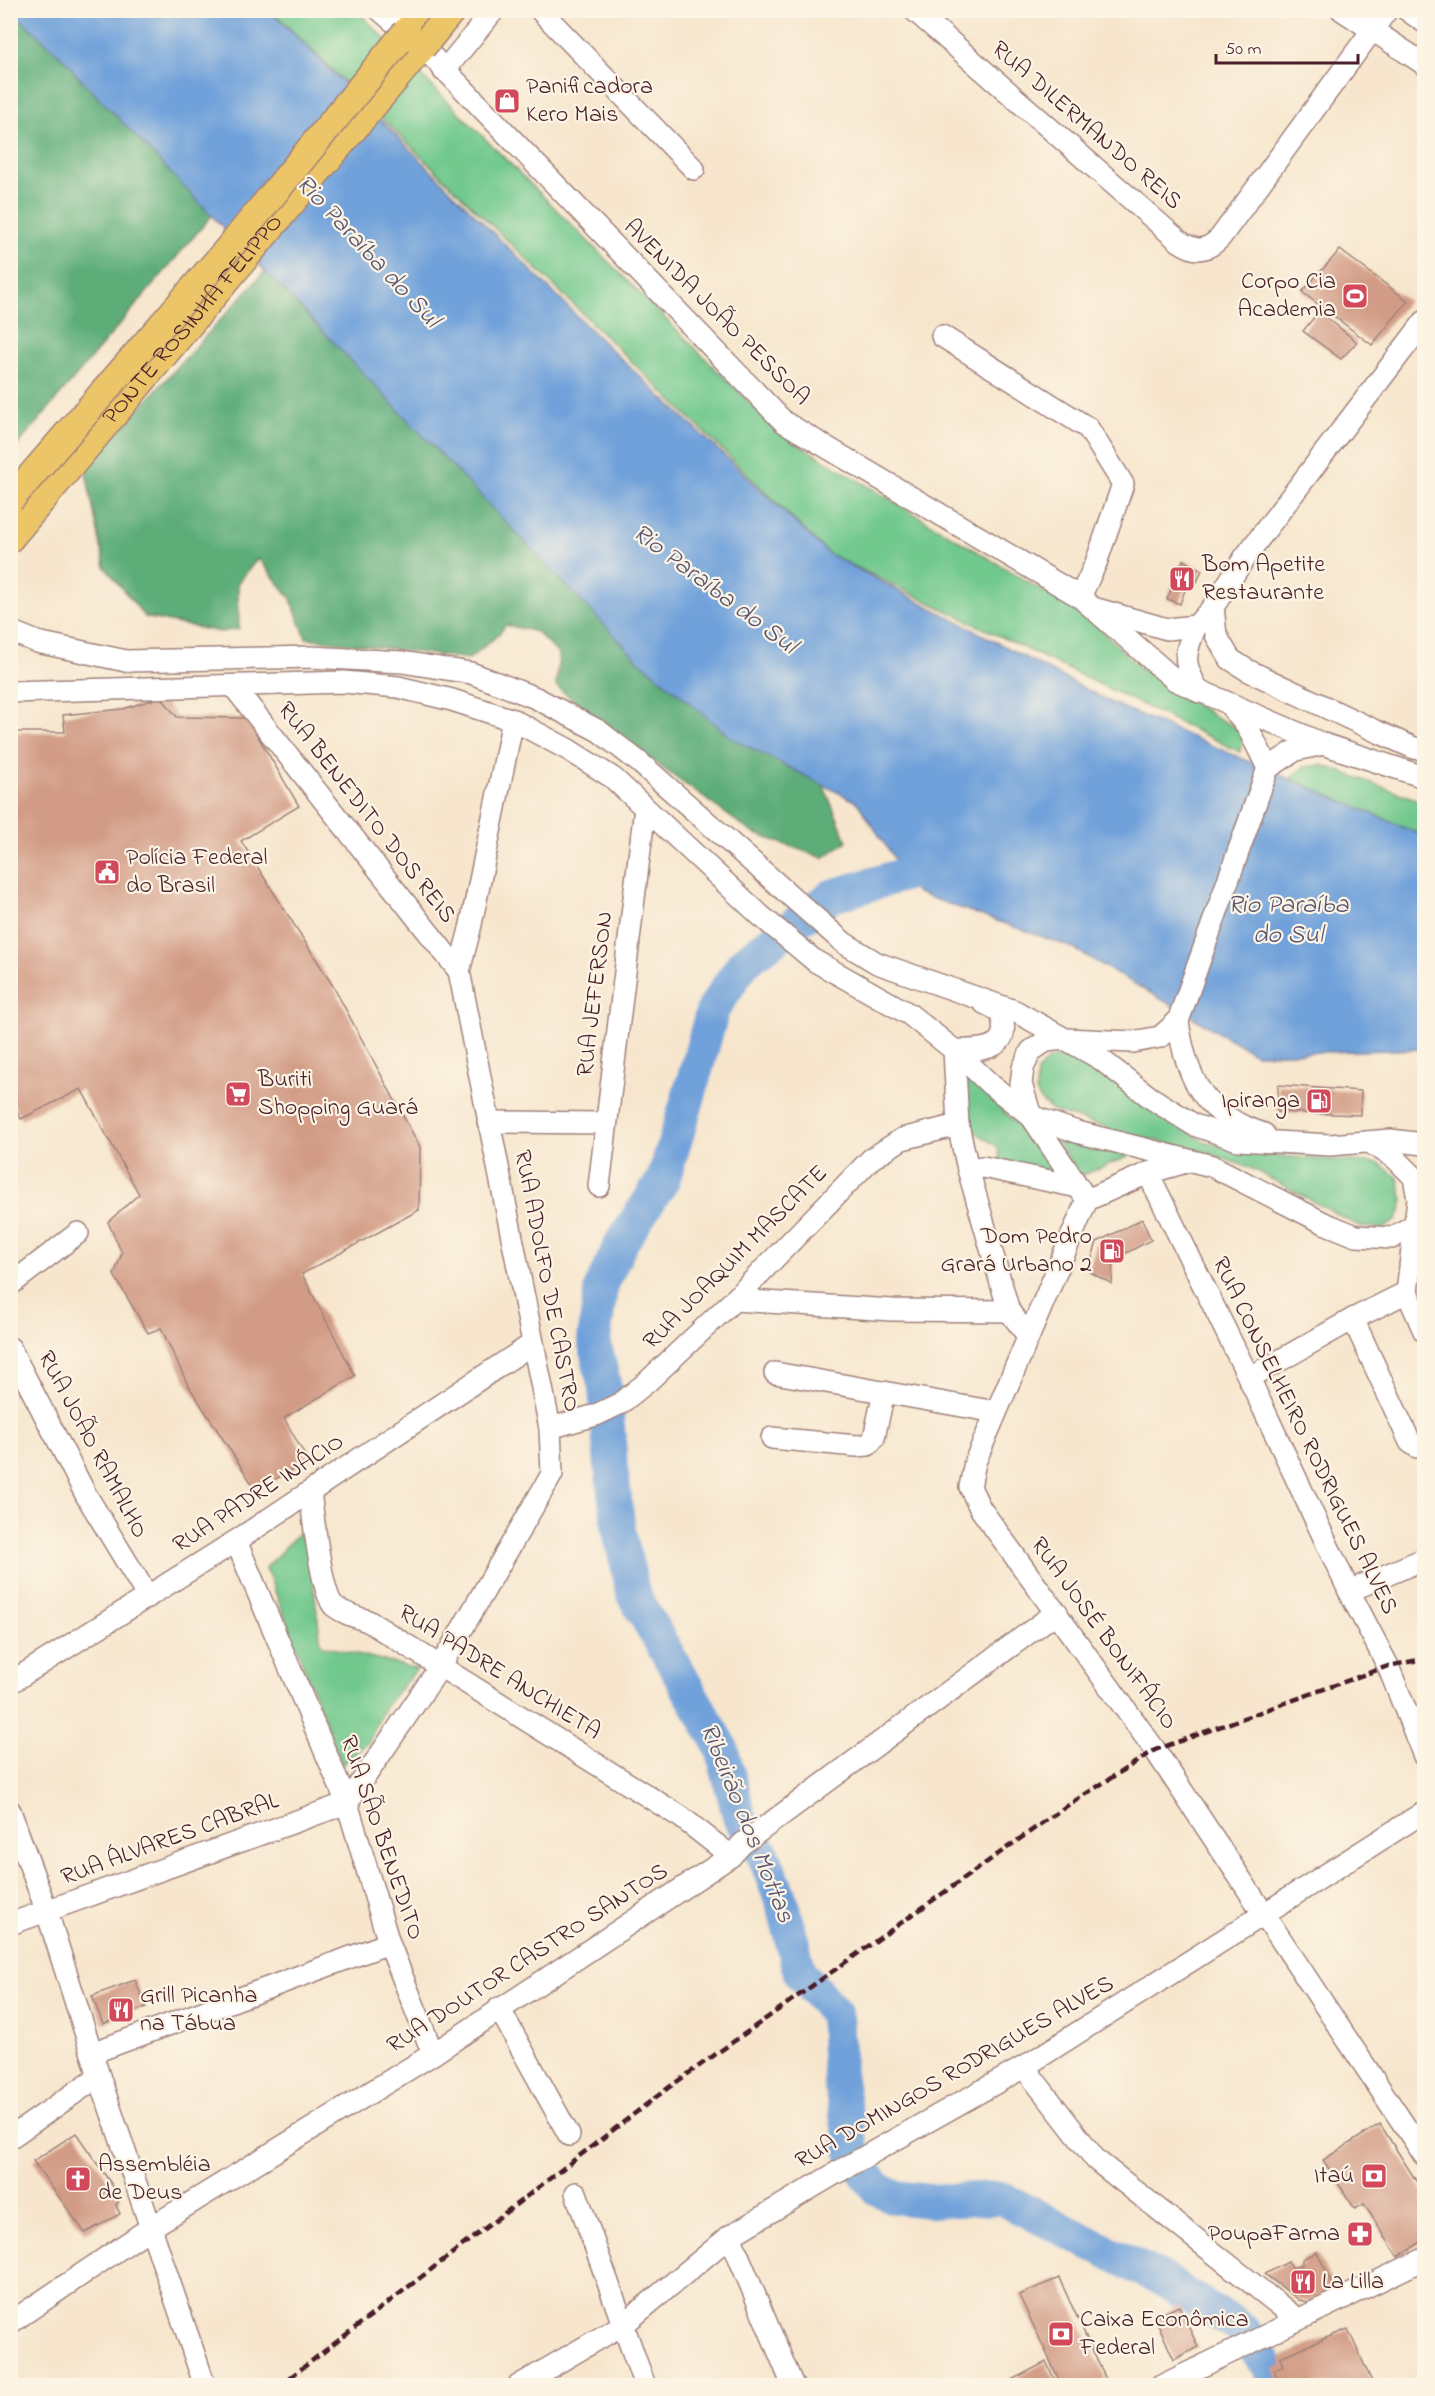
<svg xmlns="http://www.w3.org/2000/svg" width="1435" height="2396" viewBox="0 0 1435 2396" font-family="'Indie Flower',sans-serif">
	<rect width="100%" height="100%" fill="#fcf5e5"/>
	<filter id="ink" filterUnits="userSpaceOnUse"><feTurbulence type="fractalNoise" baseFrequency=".0167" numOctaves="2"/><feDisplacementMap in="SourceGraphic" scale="12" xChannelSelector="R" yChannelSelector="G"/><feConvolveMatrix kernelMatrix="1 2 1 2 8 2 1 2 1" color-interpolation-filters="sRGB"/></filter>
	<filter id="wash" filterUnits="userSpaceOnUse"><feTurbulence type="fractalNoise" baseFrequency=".008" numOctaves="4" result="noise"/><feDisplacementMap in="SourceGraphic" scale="24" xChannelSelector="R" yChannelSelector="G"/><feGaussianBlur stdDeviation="1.35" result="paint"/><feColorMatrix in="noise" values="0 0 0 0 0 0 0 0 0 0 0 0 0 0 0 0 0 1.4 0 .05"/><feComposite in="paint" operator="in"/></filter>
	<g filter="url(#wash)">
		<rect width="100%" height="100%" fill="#f7e6cd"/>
		<!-- green -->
		<g fill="#72c98e" stroke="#5e745c" stroke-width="1.5">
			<path d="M272,11h85l424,423 309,185 51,50 76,49 28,15 -5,19 -411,-198z"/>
			<path d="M1322,765l102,37v34l-134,-57 14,-12z"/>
			<path d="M1065,1055l22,4 116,82 58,14 118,8 19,15 5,23 -6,19 -15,9 -23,-3 -108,-58 -51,-17 -78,-18 -69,-22 -12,-10 -5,-10 1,-19 11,-12z"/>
			<path d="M962,1068l101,105 -62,-8 -3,-18 -36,-24z"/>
			<path d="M1056,1141l74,15 -50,20z"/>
			<path d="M306,1525l15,120 96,24 -33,39 -15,33 -27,24 -76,-197z"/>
		</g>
		<!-- forest -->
		<g fill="#5dad79" stroke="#546652" stroke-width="1.5">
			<path d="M25,10l204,185 -218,258 -1,-442z"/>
			<path d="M277,258l540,512 30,71 -24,17 -70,-25 -149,-107 -48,-40 3,-31 -22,-23 -31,-7 -8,10 -29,24 -163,-21 -16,-41 -32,-39 -20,25 1,46 -19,3 -75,-15 -40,-50 -20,-99z"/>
		</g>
		<!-- water -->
		<path fill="#70a1da" stroke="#5d6082" stroke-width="1.5" d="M11,10l260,1 329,328 229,215 283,149 312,133v213l-168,5 -185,-107 -154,-54 -60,-91 -124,-63 -96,-80 -563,-587 -3,-6z"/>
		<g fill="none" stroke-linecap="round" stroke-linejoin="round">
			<!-- river -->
			<path stroke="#70a1da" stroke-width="34" d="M941,845l-28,27 -81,24 -88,66 -31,47 -25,90 -25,81 -42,63 -20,44 -7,53 11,48 6,79 8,64 15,65 87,150 19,73 24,37 20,52 16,65 36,41 3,61 14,80 23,33 18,9 35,4 72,-3 162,82 79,49 26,38 6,19"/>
		</g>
		<g id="blocks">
			<!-- building -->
			<g fill="#d29b85">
				<path d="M1340,250l68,51 -36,44 -70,-53z"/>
				<path d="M1319,311l38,31 -16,17 -38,-28z"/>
				<path d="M1183,560l19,10 -5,12 -7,-6 -10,28 -13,-5z"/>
				<path d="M161,697l16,20 70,1 52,88 -58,35 92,145 87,161 -1,63 -117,64 53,102 -71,42 24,43 -52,29 -68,-105 -27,-57 -13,5 -34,-58 8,-22 -14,-31 31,-28 -58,-105 -60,30 -11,-20v-367h55l-2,-17 60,-6z"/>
				<path d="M1278,1085l83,6 -1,24 -82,-3z"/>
				<path d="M1142,1219l9,21 -38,20 -1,24 -24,-13 9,-29z"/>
				<path d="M135,1980l11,27 -43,17 -11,-28z"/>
				<path d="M1380,2124l44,69v47l-26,17 -34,-53 -9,5 -32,-49z"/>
				<path d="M76,2133l45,65 -5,7 4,9 -35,19 -52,-72z"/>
				<path d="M1317,2252l18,38 -26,12 -10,-2 -34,-26 23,-12 5,6 9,-3v-6z"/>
				<path d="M1059,2278l44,95 2,6 -7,4 -36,3 -43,-91z"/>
				<path d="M1179,2306l19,41 -24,13 -19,-43z"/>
				<path d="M1348,2329l25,55 -94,2 -5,-17 9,-3 -3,-9z"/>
				<path d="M1046,2362l12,24h-58z"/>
			</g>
		</g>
	</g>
	<g filter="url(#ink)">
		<use href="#blocks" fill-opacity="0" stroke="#a0827c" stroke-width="1.5"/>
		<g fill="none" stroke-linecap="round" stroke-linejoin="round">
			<defs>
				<g id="minor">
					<path d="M380,10l43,37 361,375 296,175 95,83 148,64 101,33"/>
					<path d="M540,10l154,159"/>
					<path d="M914,10l265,231c16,11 27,11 41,-3l167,-228"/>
					<path d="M1342,10l82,54"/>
					<path d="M1407,10l17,12"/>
					<path d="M444,71l50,-61"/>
					<path d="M942,336l146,92 35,56 -27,79 -16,34"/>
					<path d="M1213,607l3,28 14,24 17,11 131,62 36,16 10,1"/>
					<path d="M1097,609l70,20 29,-3 17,-19 32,-50 179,-235"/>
					<path d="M1196,626c-13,31 -13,37 3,66"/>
					<path d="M10,631l27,11 89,19 185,-4 91,5 69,11 65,25 63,33 40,31 205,181 33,20 138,48 84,47 52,40 43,27 44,15 92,5 60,-5 34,4"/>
					<path d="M234,687l225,284"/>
					<path d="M10,692l334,-10 54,5 54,13 61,20 56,30 44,28 148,138 54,45 94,53 45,36 37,35 40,31 46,16 135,34 112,57 32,13 36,2 22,-13 10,-15"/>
					<path d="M1229,704l19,24 20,40"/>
					<path d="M1268,768l28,-18 27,-6"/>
					<path d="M984,1003l16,8c14,39 -17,40 -46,39l4,75 10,44 41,142 19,25"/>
					<path d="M1178,1021l-18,16 -27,5 -68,-3 -19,2 -15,10 -8,17 -2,16 10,32 56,84 -112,262 -5,25 10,21 175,242 269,405"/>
					<path d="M488,1122l117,1"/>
					<path d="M1264,1134c-59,-18 -78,-54 -86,-113l90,-253"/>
					<path d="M1369,1142l26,16 19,19 4,22 -11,93 17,39"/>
					<path d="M968,1169l15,-2 95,20"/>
					<path d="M1148,1173l101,205 100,213 39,75 36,90"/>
					<path d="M599,1186l46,-378"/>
					<path d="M1087,1200l61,-27 42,-12"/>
					<path d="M10,1285l68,-52"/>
					<path d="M734,1300l158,10 117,1"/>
					<path d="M1353,1319l57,123 7,5h7"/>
					<path d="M10,1348l76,147 62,102"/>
					<path d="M775,1373l221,39"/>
					<path d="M1249,1378l104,-59 54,-27"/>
					<path d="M550,1428l46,-13 25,-12 25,-20 88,-83 137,-141 31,-20 56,-14"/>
					<path d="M772,1438l84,8 12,-1 6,-7 10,-46"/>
					<path d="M310,1492c3,22 11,101 24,114 10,8 22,11 34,15l313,196 50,39"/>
					<path d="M236,1541l111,262 42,140 44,111"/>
					<path d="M1349,1591l75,-32"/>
					<path d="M10,1683l226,-142 296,-197"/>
					<path d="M10,1811l37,101 52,164 106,310"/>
					<path d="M10,1924l337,-121 93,-136 112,-193 -2,-46 -91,-457 11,-42 43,-209"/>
					<path d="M499,2008l70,127"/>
					<path d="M92,2053l297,-110"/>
					<path d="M1024,2067l72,93 201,159"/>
					<path d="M10,2138l89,-62"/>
					<path d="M576,2193l69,193"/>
					<path d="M730,2236l63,150"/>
					<path d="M10,2323l140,-95 283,-174 298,-198 11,-12 315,-232"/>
					<path d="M518,2386l106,-62 106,-88 106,-63 188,-106 400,-255"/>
					<path d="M1161,2386l263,-127"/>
				</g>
				<g id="major">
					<path d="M406,32l18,-22"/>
					<path id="s1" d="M10,538l412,-491"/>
				</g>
			</defs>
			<!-- minor casing -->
			<use href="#minor" stroke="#a0827c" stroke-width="24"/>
			<!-- major casing -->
			<use href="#major" stroke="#a0827c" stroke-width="30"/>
			<!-- minor -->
			<use href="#minor" stroke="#fff" stroke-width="21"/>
			<!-- major -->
			<use href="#major" stroke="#edc569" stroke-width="27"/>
			<!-- rail -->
			<path stroke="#4a1f2b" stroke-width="4.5" stroke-dasharray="9 4.5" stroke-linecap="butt" d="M279,2386l389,-298 391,-277 96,-61 233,-84 36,-7"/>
			<defs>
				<g id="major-bridge">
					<path d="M422,47l30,-37"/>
					<path d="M10,500l223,-257 173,-211"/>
				</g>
			</defs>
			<!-- major-bridge casing -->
			<use href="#major-bridge" stroke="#a0827c" stroke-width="30" stroke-linecap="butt"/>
			<!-- major-bridge -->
			<use href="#major-bridge" stroke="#edc569" stroke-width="27"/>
		</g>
	</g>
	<!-- icons -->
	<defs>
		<symbol id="shop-square" viewBox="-11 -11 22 22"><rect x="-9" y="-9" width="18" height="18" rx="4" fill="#d1495b" stroke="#fcf5e5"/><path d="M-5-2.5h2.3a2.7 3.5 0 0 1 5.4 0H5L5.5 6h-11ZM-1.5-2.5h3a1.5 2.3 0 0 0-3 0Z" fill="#fff"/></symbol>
		<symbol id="stadium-square" viewBox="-11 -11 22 22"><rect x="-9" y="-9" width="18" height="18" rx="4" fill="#d1495b" stroke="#fcf5e5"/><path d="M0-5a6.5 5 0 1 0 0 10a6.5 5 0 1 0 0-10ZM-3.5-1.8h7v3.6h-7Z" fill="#fff"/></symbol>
		<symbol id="restaurant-square" viewBox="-11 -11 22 22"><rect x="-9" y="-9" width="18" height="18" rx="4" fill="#d1495b" stroke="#fcf5e5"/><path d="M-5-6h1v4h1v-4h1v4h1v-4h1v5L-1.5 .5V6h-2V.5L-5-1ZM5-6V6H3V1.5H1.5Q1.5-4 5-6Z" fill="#fff"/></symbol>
		<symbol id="civic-square" viewBox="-11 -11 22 22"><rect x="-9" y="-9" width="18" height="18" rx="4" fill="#d1495b" stroke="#fcf5e5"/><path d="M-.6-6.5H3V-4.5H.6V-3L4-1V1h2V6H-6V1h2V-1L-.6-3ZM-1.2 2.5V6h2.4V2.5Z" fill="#fff"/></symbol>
		<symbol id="supermarket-square" viewBox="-11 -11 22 22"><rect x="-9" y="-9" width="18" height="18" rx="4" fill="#d1495b" stroke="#fcf5e5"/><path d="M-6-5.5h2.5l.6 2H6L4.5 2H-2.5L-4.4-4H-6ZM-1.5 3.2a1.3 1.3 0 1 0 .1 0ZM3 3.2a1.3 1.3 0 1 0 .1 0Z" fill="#fff"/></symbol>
		<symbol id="fuel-square" viewBox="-11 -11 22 22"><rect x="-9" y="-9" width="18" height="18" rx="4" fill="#d1495b" stroke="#fcf5e5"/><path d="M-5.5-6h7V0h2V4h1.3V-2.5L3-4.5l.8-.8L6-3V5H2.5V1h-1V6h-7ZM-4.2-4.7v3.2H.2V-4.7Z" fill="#fff"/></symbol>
		<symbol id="bank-square" viewBox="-11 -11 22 22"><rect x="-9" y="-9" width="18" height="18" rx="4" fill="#d1495b" stroke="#fcf5e5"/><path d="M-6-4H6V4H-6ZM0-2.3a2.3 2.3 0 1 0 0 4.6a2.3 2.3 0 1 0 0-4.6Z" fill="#fff"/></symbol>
		<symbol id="church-square" viewBox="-11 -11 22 22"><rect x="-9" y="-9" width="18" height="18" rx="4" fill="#d1495b" stroke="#fcf5e5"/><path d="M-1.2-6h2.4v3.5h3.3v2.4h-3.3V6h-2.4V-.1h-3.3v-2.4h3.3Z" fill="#fff"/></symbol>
		<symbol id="pharmacy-square" viewBox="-11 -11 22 22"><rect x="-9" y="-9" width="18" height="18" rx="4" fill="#d1495b" stroke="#fcf5e5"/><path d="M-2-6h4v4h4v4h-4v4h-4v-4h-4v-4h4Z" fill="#fff"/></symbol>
	</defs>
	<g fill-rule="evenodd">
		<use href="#shop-square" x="492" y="86" width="30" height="30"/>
		<use href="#stadium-square" x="1340" y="281" width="30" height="30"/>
		<use href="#restaurant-square" x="1167" y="564" width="30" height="30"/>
		<use href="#civic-square" x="92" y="857" width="30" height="30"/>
		<use href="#supermarket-square" x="223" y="1079" width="30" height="30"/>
		<use href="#fuel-square" x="1304" y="1086" width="30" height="30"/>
		<use href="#fuel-square" x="1097" y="1236" width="30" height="30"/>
		<use href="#restaurant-square" x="106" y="1995" width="30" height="30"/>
		<use href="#bank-square" x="1359" y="2161" width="30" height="30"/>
		<use href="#church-square" x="63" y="2164" width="30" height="30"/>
		<use href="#pharmacy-square" x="1345" y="2219" width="30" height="30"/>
		<use href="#restaurant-square" x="1288" y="2267" width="30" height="30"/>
		<use href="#bank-square" x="1046" y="2319" width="30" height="30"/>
	</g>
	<g text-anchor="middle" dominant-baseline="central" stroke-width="4.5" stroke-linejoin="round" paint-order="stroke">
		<!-- poi labels -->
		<g font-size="24" fill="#4a1f2b" stroke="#fcf5e5" text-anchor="start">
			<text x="526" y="87">Panificadora<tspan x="526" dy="28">Kero Mais</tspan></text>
			<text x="1336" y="282" text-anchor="end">Corpo Cia<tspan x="1336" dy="28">Academia</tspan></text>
			<text x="1202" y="565">Bom Apetite<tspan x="1202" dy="28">Restaurante</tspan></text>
			<text x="126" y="858">Polícia Federal<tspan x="126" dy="28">do Brasil</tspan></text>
			<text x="258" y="1080">Buriti<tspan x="258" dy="28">Shopping Guará</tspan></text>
			<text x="1300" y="1101" text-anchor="end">Ipiranga</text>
			<text x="1092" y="1237" text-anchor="end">Dom Pedro<tspan x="1092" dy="28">Grará Urbano 2</tspan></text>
			<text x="140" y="1996">Grill Picanha<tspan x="140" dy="28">na Tábua</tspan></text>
			<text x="98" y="2165">Assembléia<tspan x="98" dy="28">de Deus</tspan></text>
			<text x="1354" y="2176" text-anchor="end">Itaú</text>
			<text x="1340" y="2234" text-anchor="end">PoupaFarma</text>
			<text x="1322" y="2282">La Lilla</text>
			<text x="1080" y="2320">Caixa Econômica<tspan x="1080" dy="28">Federal</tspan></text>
		</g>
		<!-- street labels -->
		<g font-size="24" fill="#4a1f2b" stroke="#fcf5e5">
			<text transform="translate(1086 126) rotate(41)">RUA DILERMANDO REIS</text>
			<text transform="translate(716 313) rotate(45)">AVENIDA JOÃO PESSOA</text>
			<text stroke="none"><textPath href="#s1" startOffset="285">PONTE ROSINHA FELIPPO</textPath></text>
			<text transform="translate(366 813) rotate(52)">RUA BENEDITO DOS REIS</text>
			<text transform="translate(596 994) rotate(-83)">RUA JEFERSON</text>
			<text transform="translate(736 1258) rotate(-45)">RUA JOAQUIM MASCATE</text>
			<text transform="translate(546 1281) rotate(79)">RUA ADOLFO DE CASTRO</text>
			<text transform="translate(1304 1436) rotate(64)">RUA CONSELHEIRO RODRIGUES ALVES</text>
			<text transform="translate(92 1445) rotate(62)">RUA JOÃO RAMALHO</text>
			<text transform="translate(259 1494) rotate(-33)">RUA PADRE INÁCIO</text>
			<text transform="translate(1103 1634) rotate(54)">RUA JOSÉ BONIFÁCIO</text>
			<text transform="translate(499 1673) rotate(32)">RUA PADRE ANCHIETA</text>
			<text transform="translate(381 1838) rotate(71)">RUA SÃO BENEDITO</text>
			<text transform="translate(170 1840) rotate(-20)">RUA ÁLVARES CABRAL</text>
			<text transform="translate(528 1959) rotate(-33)">RUA DOUTOR CASTRO SANTOS</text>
			<text transform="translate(955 2073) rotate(-30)">RUA DOMINGOS RODRIGUES ALVES</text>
		</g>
		<!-- water labels -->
		<g font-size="26" font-style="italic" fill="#595371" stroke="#fcf5e5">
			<text transform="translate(367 252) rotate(47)">Rio Paraíba do Sul</text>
			<text transform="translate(714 590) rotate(37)">Rio Paraíba do Sul</text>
			<text x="1288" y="906">Rio Paraíba<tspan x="1288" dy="30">do Sul</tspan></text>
			<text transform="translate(746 1823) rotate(68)">Ribeirão dos Mottas</text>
		</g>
	</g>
	<!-- margin -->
	<rect width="1435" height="2396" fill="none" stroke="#fcf5e5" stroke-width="36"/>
	<!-- scale -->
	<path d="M1216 54v9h142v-9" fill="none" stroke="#4a1f2b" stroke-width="3"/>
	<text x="1225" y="54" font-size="18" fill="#4a1f2b" stroke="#fcf5e5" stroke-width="4.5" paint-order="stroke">50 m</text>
</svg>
